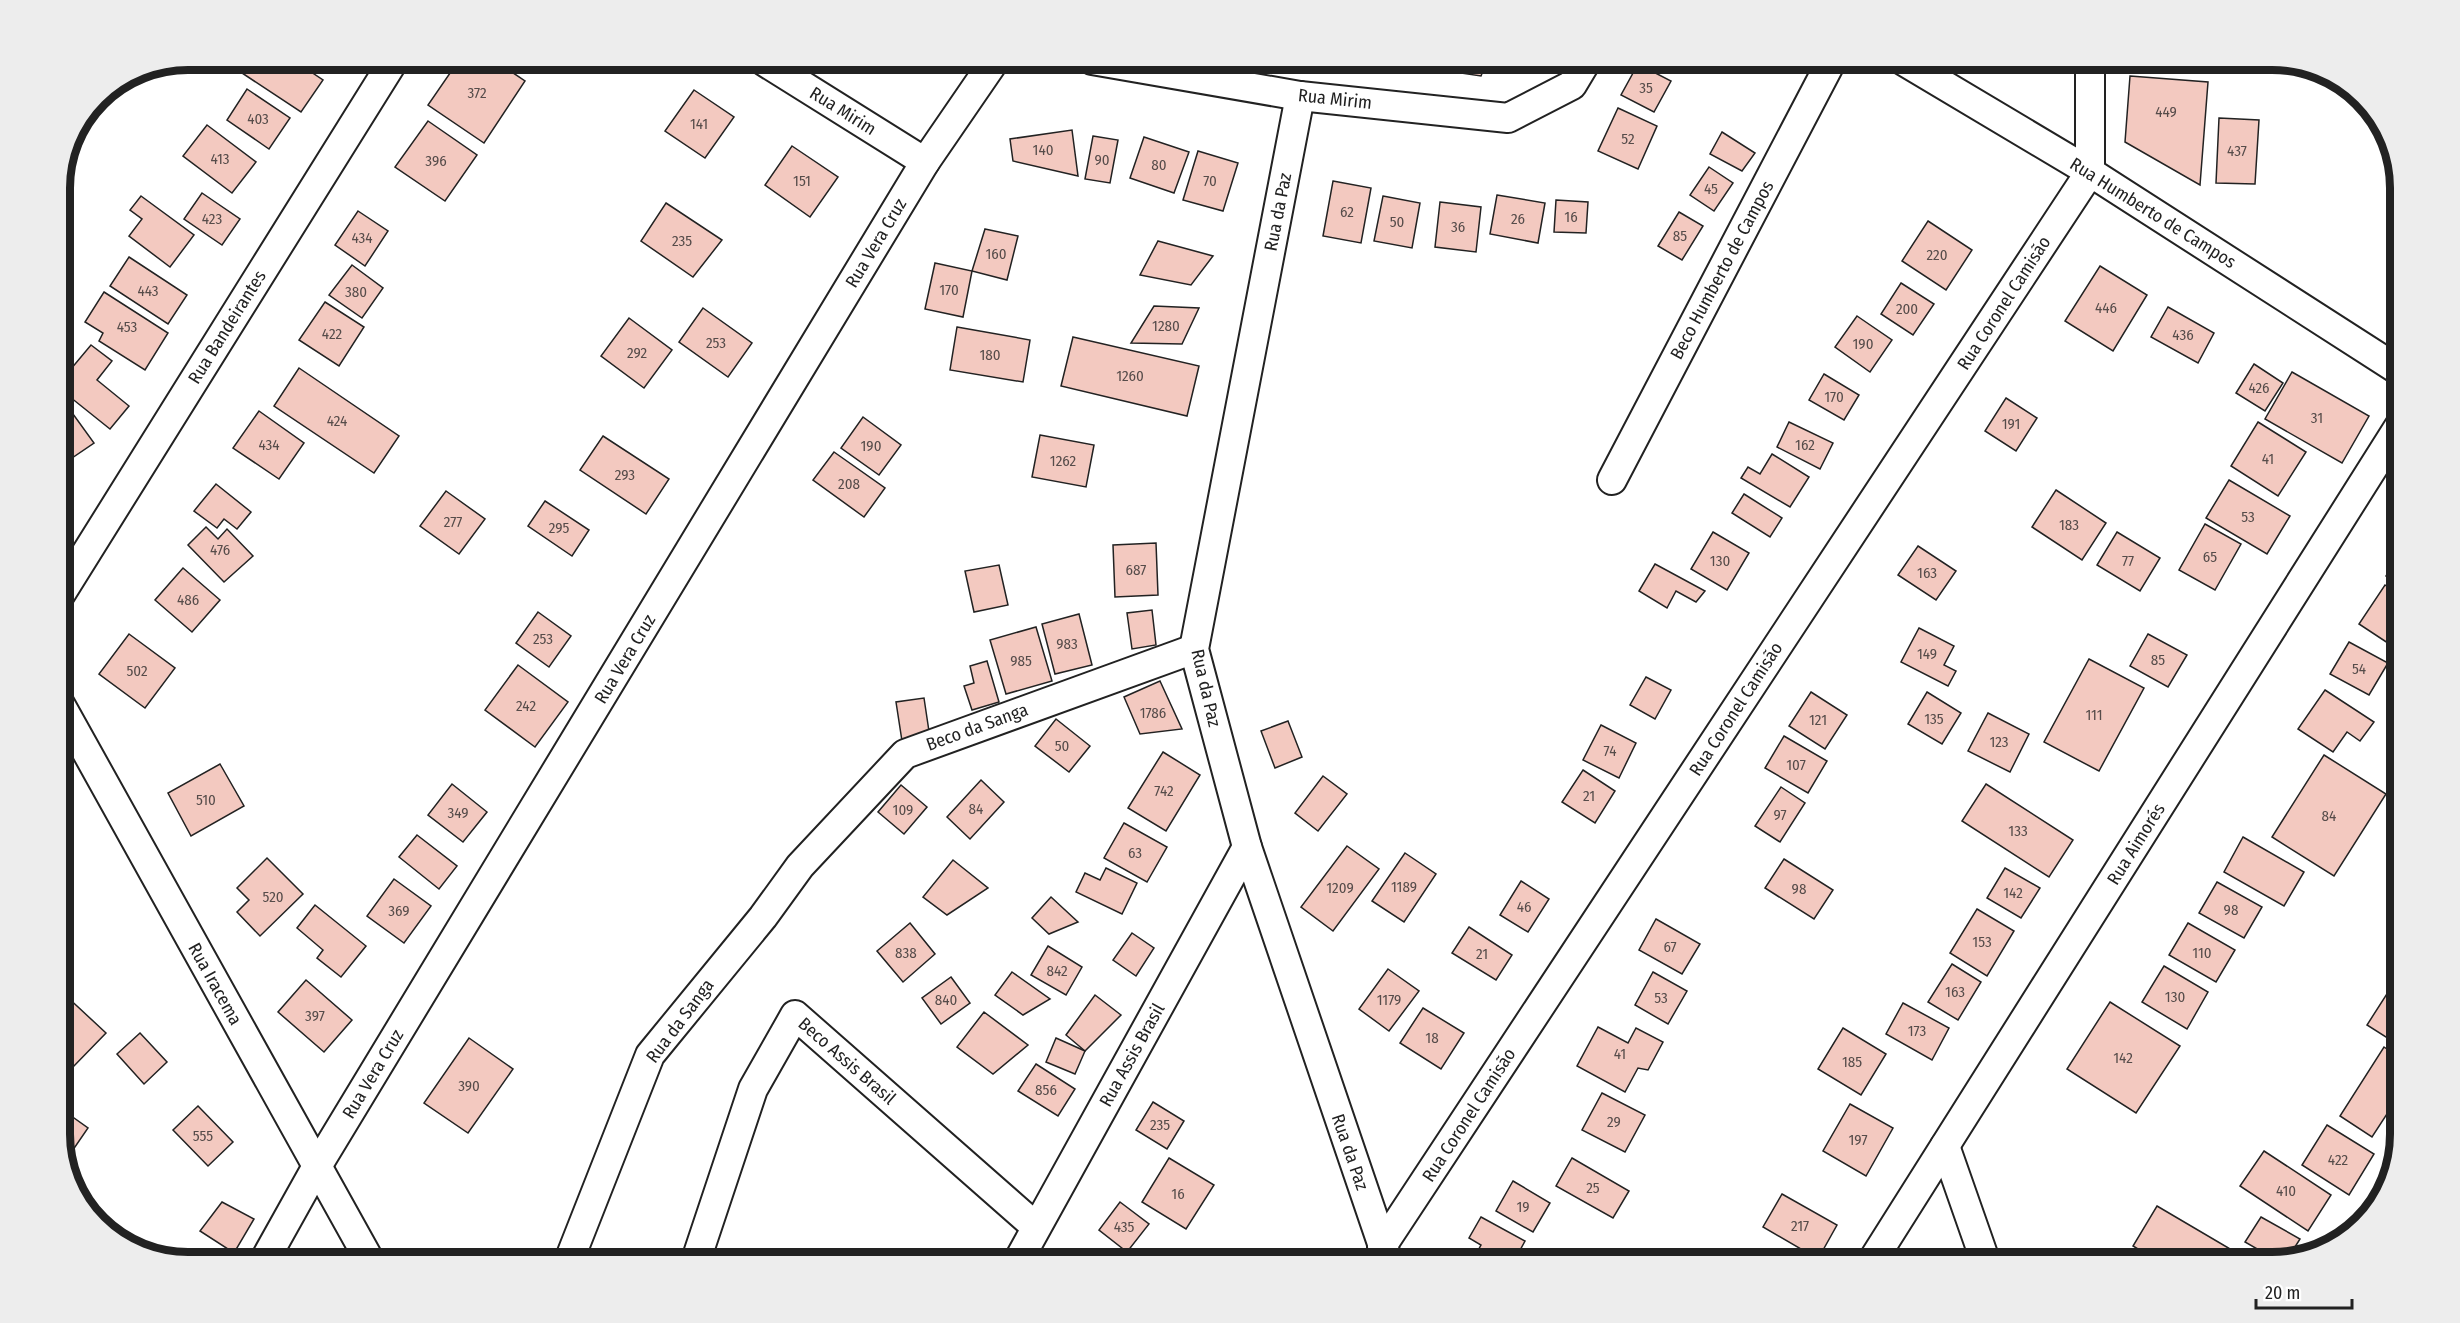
<svg xmlns="http://www.w3.org/2000/svg" width="2460" height="1323" viewBox="0 0 2460 1323" font-family="'Fira Sans Condensed',sans-serif">
	<rect width="100%" height="100%" fill="#fff"/>
	<!-- building -->
	<g fill="#f3c9c0" stroke="#222" stroke-width="1.5">
		<path d="M251,60h42l30,20 -22,32 -59,-39z"/>
		<path d="M459,60h35l31,21 -41,62 -56,-38z"/>
		<path d="M1444,60h54l-2,8 -11,-2 -4,10 -41,-6z"/>
		<path d="M2161,60h46v6l-46,-4z"/>
		<path d="M1638,64l33,17 -17,31 -33,-17z"/>
		<path d="M2130,76l78,6 -8,103 -75,-43z"/>
		<path d="M247,89l43,29 -21,31 -42,-29z"/>
		<path d="M694,90l40,27 -29,41 -40,-27z"/>
		<path d="M1618,108l39,18 -19,43 -40,-18z"/>
		<path d="M2219,118l40,2 -4,64 -39,-1z"/>
		<path d="M428,121l49,34 -32,46 -50,-34z"/>
		<path d="M207,125l49,37 -24,31 -49,-37z"/>
		<path d="M1072,130l6,46 -65,-15 -3,-22z"/>
		<path d="M1722,132l33,21 -13,18 -32,-17z"/>
		<path d="M1093,136l25,4 -8,43 -25,-4z"/>
		<path d="M1144,137l45,15 -15,41 -44,-15z"/>
		<path d="M792,146l46,31 -28,40 -45,-32z"/>
		<path d="M1198,151l40,12 -15,48 -40,-11z"/>
		<path d="M1709,167l24,16 -19,28 -24,-16z"/>
		<path d="M1333,181l38,7 -10,55 -38,-7z"/>
		<path d="M202,193l38,26 -18,26 -38,-26z"/>
		<path d="M1497,195l48,8 -7,40 -48,-9z"/>
		<path d="M141,196l53,39 -24,32 -41,-31 13,-17 -12,-9z"/>
		<path d="M1383,196l37,7 -8,45 -38,-7z"/>
		<path d="M1556,200l32,2 -2,31 -32,-1z"/>
		<path d="M1440,202l41,5 -5,45 -41,-5z"/>
		<path d="M666,203l56,37 -29,37 -52,-36z"/>
		<path d="M358,211l30,20 -23,35 -30,-21z"/>
		<path d="M1679,212l24,14 -21,34 -24,-14z"/>
		<path d="M1928,221l44,29 -26,40 -44,-29z"/>
		<path d="M985,229l33,7 -11,44 -35,-9z"/>
		<path d="M1158,241l55,15 -22,29 -51,-10z"/>
		<path d="M129,257l58,38 -19,29 -58,-38z"/>
		<path d="M935,263l37,8 -9,46 -38,-8z"/>
		<path d="M352,265l31,23 -21,30 -33,-23z"/>
		<path d="M2100,266l47,29 -34,56 -48,-30z"/>
		<path d="M1901,283l33,21 -21,31 -32,-21z"/>
		<path d="M104,292l64,41 -23,37 -46,-29 4,-8 -18,-11z"/>
		<path d="M325,302l39,25 -25,39 -40,-26z"/>
		<path d="M1154,306l45,2 -17,36 -51,-1z"/>
		<path d="M2168,307l46,26 -16,30 -47,-26z"/>
		<path d="M703,308l49,35 -24,34 -49,-35z"/>
		<path d="M1857,316l35,24 -22,32 -35,-25z"/>
		<path d="M629,318l43,32 -28,38 -43,-32z"/>
		<path d="M957,327l73,13 -7,42 -73,-12z"/>
		<path d="M1073,337l126,29 -12,50 -126,-30z"/>
		<path d="M91,345l21,16 -15,19 32,26 -19,23 -50,-40v-7z"/>
		<path d="M2254,364l29,19 -18,28 -29,-18z"/>
		<path d="M299,368l100,68 -25,37 -100,-67z"/>
		<path d="M2292,372l77,44 -27,47 -77,-44z"/>
		<path d="M1824,374l35,21 -15,25 -35,-20z"/>
		<path d="M60,396l34,47 -25,17 -9,-12z"/>
		<path d="M2006,398l31,20 -21,33 -31,-20z"/>
		<path d="M259,411l45,32 -25,36 -46,-31z"/>
		<path d="M863,417l38,28 -22,30 -38,-27z"/>
		<path d="M1789,422l44,21 -13,26 -43,-22z"/>
		<path d="M2258,422l48,30 -28,44 -47,-30z"/>
		<path d="M1040,435l54,10 -8,42 -54,-10z"/>
		<path d="M603,436l66,43 -23,35 -66,-44z"/>
		<path d="M834,452l51,36 -21,29 -51,-37z"/>
		<path d="M1772,454l37,23 -19,30 -49,-29 7,-11 12,7z"/>
		<path d="M2229,480l61,36 -23,38 -61,-36z"/>
		<path d="M216,484l35,28 -14,17 -13,-10 -7,9 -23,-17z"/>
		<path d="M2056,490l50,33 -24,37 -50,-33z"/>
		<path d="M446,491l39,28 -26,35 -39,-28z"/>
		<path d="M1744,494l38,24 -12,19 -38,-24z"/>
		<path d="M545,501l44,29 -17,26 -44,-30z"/>
		<path d="M2205,524l36,20 -26,46 -36,-20z"/>
		<path d="M206,527l12,12 9,-10 26,27 -29,26 -36,-37z"/>
		<path d="M1713,532l36,21 -22,37 -36,-21z"/>
		<path d="M2117,532l43,26 -20,33 -43,-26z"/>
		<path d="M1156,543l2,52 -43,2 -2,-52z"/>
		<path d="M1918,546l38,25 -20,29 -38,-25z"/>
		<path d="M2400,553v31l-14,-8z"/>
		<path d="M1655,564l50,27 -9,11 -20,-11 -9,17 -28,-17z"/>
		<path d="M999,565l9,40 -34,7 -9,-41z"/>
		<path d="M183,568l37,32 -28,32 -37,-32z"/>
		<path d="M2385,585l15,10v56l-41,-27z"/>
		<path d="M1152,610l4,35 -24,4 -5,-36z"/>
		<path d="M538,612l33,24 -22,31 -33,-24z"/>
		<path d="M1079,614l13,51 -37,9 -13,-50z"/>
		<path d="M1036,627l16,54 -46,13 -16,-54z"/>
		<path d="M1919,628l35,18 -10,19 12,6 -8,15 -47,-24z"/>
		<path d="M129,634l46,34 -30,40 -46,-34z"/>
		<path d="M2148,634l39,21 -19,32 -38,-21z"/>
		<path d="M2349,642l39,21 -19,32 -39,-21z"/>
		<path d="M2089,659l55,29 -45,83 -55,-29z"/>
		<path d="M987,661l12,41 -27,8 -8,-24 10,-3 -4,-17z"/>
		<path d="M518,665l50,37 -33,45 -50,-37z"/>
		<path d="M1646,677l25,13 -16,29 -25,-14z"/>
		<path d="M1160,681l22,48 -42,5 -16,-37z"/>
		<path d="M2325,690l49,32 -14,19 -13,-9 -14,20 -35,-23z"/>
		<path d="M1811,692l36,23 -22,34 -36,-23z"/>
		<path d="M1927,692l34,21 -19,31 -34,-20z"/>
		<path d="M924,698l6,40 -28,3 -6,-39z"/>
		<path d="M1988,713l41,21 -19,38 -42,-21z"/>
		<path d="M1056,719l34,27 -21,26 -34,-26z"/>
		<path d="M1288,721l14,36 -27,11 -14,-37z"/>
		<path d="M1601,725l35,18 -17,35 -36,-18z"/>
		<path d="M1784,736l43,25 -19,32 -43,-25z"/>
		<path d="M1163,752l37,23 -34,56 -38,-23z"/>
		<path d="M2324,755l62,39 -52,82 -62,-39z"/>
		<path d="M220,764l24,42 -53,30 -23,-43z"/>
		<path d="M1583,770l32,21 -20,32 -33,-21z"/>
		<path d="M1323,776l24,18 -29,37 -23,-18z"/>
		<path d="M981,780l23,22 -34,37 -23,-22z"/>
		<path d="M452,784l35,28 -24,30 -35,-27z"/>
		<path d="M1986,784l87,56 -24,37 -87,-56z"/>
		<path d="M901,785l26,22 -23,27 -26,-22z"/>
		<path d="M1781,787l24,16 -25,39 -25,-16z"/>
		<path d="M1124,823l43,24 -20,35 -43,-24z"/>
		<path d="M417,835l40,31 -18,23 -40,-32z"/>
		<path d="M2243,837l61,35 -20,34 -60,-34z"/>
		<path d="M1347,846l32,23 -46,62 -32,-24z"/>
		<path d="M1405,853l31,21 -32,48 -32,-21z"/>
		<path d="M267,858l36,36 -43,42 -23,-24 12,-12 -12,-12z"/>
		<path d="M1784,859l49,31 -19,29 -49,-31z"/>
		<path d="M953,860l35,28 -41,27 -24,-18z"/>
		<path d="M1106,868l31,15 -15,31 -46,-22 9,-19 15,7z"/>
		<path d="M2005,868l35,20 -19,30 -34,-20z"/>
		<path d="M394,879l37,27 -27,37 -37,-27z"/>
		<path d="M1521,881l28,18 -21,33 -28,-17z"/>
		<path d="M2217,882l45,25 -18,31 -45,-25z"/>
		<path d="M1051,897l27,25 -29,12 -17,-16z"/>
		<path d="M315,905l51,41 -25,31 -24,-19 6,-8 -26,-22z"/>
		<path d="M1977,909l37,22 -27,45 -37,-23z"/>
		<path d="M1656,919l44,25 -18,30 -43,-24z"/>
		<path d="M910,923l25,31 -32,28 -26,-31z"/>
		<path d="M2188,923l47,27 -19,32 -47,-27z"/>
		<path d="M1469,927l43,28 -16,25 -44,-27z"/>
		<path d="M1132,933l22,15 -18,28 -23,-16z"/>
		<path d="M1048,946l34,21 -16,28 -35,-20z"/>
		<path d="M1952,964l29,18 -23,38 -30,-18z"/>
		<path d="M2164,966l44,26 -21,37 -45,-27z"/>
		<path d="M1388,969l31,22 -30,40 -30,-22z"/>
		<path d="M1012,972l38,27 -27,16 -28,-20z"/>
		<path d="M1653,972l34,19 -19,33 -33,-19z"/>
		<path d="M951,977l19,26 -29,21 -19,-26z"/>
		<path d="M306,980l46,40 -28,32 -46,-40z"/>
		<path d="M2392,986l8,4v56l-33,-21z"/>
		<path d="M63,993l43,40 -33,34 -13,-12v-59z"/>
		<path d="M1095,995l26,20 -36,36 -19,-16z"/>
		<path d="M2110,1002l70,44 -44,67 -69,-44z"/>
		<path d="M1903,1003l46,25 -17,32 -46,-26z"/>
		<path d="M1423,1008l41,25 -23,36 -41,-26z"/>
		<path d="M984,1012l44,33 -35,29 -36,-27z"/>
		<path d="M1598,1027l30,16 8,-15 27,14 -15,28 -10,-2 -13,24 -48,-26z"/>
		<path d="M1843,1028l43,26 -25,41 -43,-26z"/>
		<path d="M140,1033l27,29 -23,22 -27,-30z"/>
		<path d="M469,1038l44,31 -45,64 -44,-30z"/>
		<path d="M1056,1038l29,13 -10,23 -29,-12z"/>
		<path d="M2384,1047l16,11v36l-28,43 -32,-21z"/>
		<path d="M1036,1064l39,25 -17,27 -40,-25z"/>
		<path d="M1602,1093l43,22 -20,37 -43,-22z"/>
		<path d="M1153,1102l31,19 -17,28 -31,-19z"/>
		<path d="M1850,1104l43,24 -27,48 -43,-25z"/>
		<path d="M198,1106l35,36 -25,24 -35,-36z"/>
		<path d="M60,1108l28,20 -22,32 -6,-17z"/>
		<path d="M2327,1125l47,29 -25,41 -47,-30z"/>
		<path d="M2264,1151l67,44 -23,36 -68,-45z"/>
		<path d="M1169,1158l45,27 -28,44 -44,-27z"/>
		<path d="M1572,1158l57,33 -16,27 -57,-32z"/>
		<path d="M1513,1181l37,22 -17,29 -37,-21z"/>
		<path d="M1782,1194l55,31 -19,34 -55,-32z"/>
		<path d="M222,1202l32,17 -20,34 -34,-22z"/>
		<path d="M1120,1202l29,22 -22,28 -28,-22z"/>
		<path d="M2157,1206l97,57h-93l-28,-17z"/>
		<path d="M1481,1217l44,24 -12,22h-42l10,-18 -12,-7z"/>
		<path d="M2261,1217l39,22 -12,19 -10,3 -33,-19z"/>
		<path d="M187,1253l16,10 -21,-2z"/>
	</g>
	<g fill="none" stroke-linecap="round" stroke-linejoin="round">
		<defs>
			<g id="minor">
				<path d="M762,60l163,102"/>
				<path d="M1092,60l208,36 208,22 64,-33 15,-25"/>
				<path d="M1902,60l188,112 310,199"/>
				<path d="M2090,60v112"/>
				<path d="M1300,96l-106,553 53,198 140,411"/>
				<path d="M1612,480l220,-420"/>
				<path d="M60,595l334,-535"/>
				<path d="M60,704l311,559"/>
				<path d="M1945,1146l41,117"/>
				<path d="M1382,1246l708,-1074"/>
				<path d="M263,1263l53,-95 609,-1006 70,-102"/>
				<path d="M568,1263l82,-208 113,-138 37,-51 105,-112 289,-105"/>
				<path d="M695,1263l58,-174 42,-74 241,212"/>
				<path d="M1017,1263l230,-416"/>
				<path d="M1871,1263l529,-838"/>
			</g>
		</defs>
		<!-- minor casing -->
		<use href="#minor" stroke="#222" stroke-width="32"/>
		<!-- minor -->
		<use href="#minor" stroke="#fff" stroke-width="28"/>
	</g>
	<g text-anchor="middle" dominant-baseline="central" stroke-width="4.5" stroke-linejoin="round" paint-order="stroke">
		<!-- number labels -->
		<g font-size="15" fill="#564c4a">
			<text x="1646" y="88">35</text>
			<text x="477" y="93">372</text>
			<text x="2166" y="112">449</text>
			<text x="258" y="119">403</text>
			<text x="699" y="124">141</text>
			<text x="1628" y="139">52</text>
			<text x="1043" y="150">140</text>
			<text x="2237" y="151">437</text>
			<text x="220" y="159">413</text>
			<text x="1102" y="160">90</text>
			<text x="436" y="161">396</text>
			<text x="1159" y="165">80</text>
			<text x="802" y="181">151</text>
			<text x="1210" y="181">70</text>
			<text x="1711" y="189">45</text>
			<text x="1347" y="212">62</text>
			<text x="1571" y="217">16</text>
			<text x="212" y="219">423</text>
			<text x="1518" y="219">26</text>
			<text x="1397" y="222">50</text>
			<text x="1458" y="227">36</text>
			<text x="1680" y="236">85</text>
			<text x="362" y="238">434</text>
			<text x="682" y="241">235</text>
			<text x="996" y="254">160</text>
			<text x="1937" y="255">220</text>
			<text x="949" y="290">170</text>
			<text x="148" y="291">443</text>
			<text x="356" y="292">380</text>
			<text x="2106" y="308">446</text>
			<text x="1907" y="309">200</text>
			<text x="1166" y="326">1280</text>
			<text x="127" y="327">453</text>
			<text x="332" y="334">422</text>
			<text x="2183" y="335">436</text>
			<text x="716" y="343">253</text>
			<text x="1863" y="344">190</text>
			<text x="637" y="353">292</text>
			<text x="990" y="355">180</text>
			<text x="1130" y="376">1260</text>
			<text x="2259" y="388">426</text>
			<text x="1834" y="397">170</text>
			<text x="2317" y="418">31</text>
			<text x="337" y="421">424</text>
			<text x="2011" y="424">191</text>
			<text x="269" y="445">434</text>
			<text x="1805" y="445">162</text>
			<text x="871" y="446">190</text>
			<text x="2268" y="459">41</text>
			<text x="1063" y="461">1262</text>
			<text x="625" y="475">293</text>
			<text x="849" y="484">208</text>
			<text x="2248" y="517">53</text>
			<text x="453" y="522">277</text>
			<text x="2069" y="525">183</text>
			<text x="559" y="528">295</text>
			<text x="220" y="550">476</text>
			<text x="2210" y="557">65</text>
			<text x="1720" y="561">130</text>
			<text x="2128" y="561">77</text>
			<text x="1136" y="570">687</text>
			<text x="1927" y="573">163</text>
			<text x="188" y="600">486</text>
			<text x="543" y="639">253</text>
			<text x="1067" y="644">983</text>
			<text x="1927" y="654">149</text>
			<text x="2158" y="660">85</text>
			<text x="1021" y="661">985</text>
			<text x="2359" y="669">54</text>
			<text x="137" y="671">502</text>
			<text x="526" y="706">242</text>
			<text x="1153" y="713">1786</text>
			<text x="2094" y="715">111</text>
			<text x="1934" y="719">135</text>
			<text x="1818" y="720">121</text>
			<text x="1999" y="742">123</text>
			<text x="1062" y="746">50</text>
			<text x="1610" y="751">74</text>
			<text x="1796" y="765">107</text>
			<text x="1164" y="791">742</text>
			<text x="1589" y="796">21</text>
			<text x="206" y="800">510</text>
			<text x="976" y="809">84</text>
			<text x="903" y="810">109</text>
			<text x="458" y="813">349</text>
			<text x="1780" y="815">97</text>
			<text x="2329" y="816">84</text>
			<text x="2018" y="831">133</text>
			<text x="1135" y="853">63</text>
			<text x="1404" y="887">1189</text>
			<text x="1340" y="888">1209</text>
			<text x="1799" y="889">98</text>
			<text x="2013" y="893">142</text>
			<text x="273" y="897">520</text>
			<text x="1524" y="907">46</text>
			<text x="2231" y="910">98</text>
			<text x="399" y="911">369</text>
			<text x="1982" y="942">153</text>
			<text x="1670" y="947">67</text>
			<text x="906" y="953">838</text>
			<text x="2202" y="953">110</text>
			<text x="1482" y="954">21</text>
			<text x="1057" y="971">842</text>
			<text x="1955" y="992">163</text>
			<text x="2175" y="997">130</text>
			<text x="1661" y="998">53</text>
			<text x="946" y="1000">840</text>
			<text x="1389" y="1000">1179</text>
			<text x="315" y="1016">397</text>
			<text x="1917" y="1031">173</text>
			<text x="1432" y="1038">18</text>
			<text x="1620" y="1054">41</text>
			<text x="2123" y="1058">142</text>
			<text x="1852" y="1062">185</text>
			<text x="469" y="1086">390</text>
			<text x="1046" y="1090">856</text>
			<text x="1614" y="1122">29</text>
			<text x="1160" y="1125">235</text>
			<text x="203" y="1136">555</text>
			<text x="1858" y="1140">197</text>
			<text x="2338" y="1160">422</text>
			<text x="1593" y="1188">25</text>
			<text x="2286" y="1191">410</text>
			<text x="1178" y="1194">16</text>
			<text x="1523" y="1207">19</text>
			<text x="1800" y="1226">217</text>
			<text x="1124" y="1227">435</text>
		</g>
		<!-- street labels -->
		<g font-size="18" fill="#222" stroke="#fff">
			<text transform="translate(1335 99) rotate(6)">Rua Mirim</text>
			<text transform="translate(843 111) rotate(32)">Rua Mirim</text>
			<text transform="translate(1278 212) rotate(-79)">Rua da Paz</text>
			<text transform="translate(2153 213) rotate(32)">Rua Humberto de Campos</text>
			<text transform="translate(876 243) rotate(-59)">Rua Vera Cruz</text>
			<text transform="translate(1722 270) rotate(-62)">Beco Humberto de Campos</text>
			<text transform="translate(2004 303) rotate(-57)">Rua Coronel Camisão</text>
			<text transform="translate(227 327) rotate(-58)">Rua Bandeirantes</text>
			<text transform="translate(625 659) rotate(-59)">Rua Vera Cruz</text>
			<text transform="translate(1206 688) rotate(77)">Rua da Paz</text>
			<text transform="translate(1736 709) rotate(-57)">Rua Coronel Camisão</text>
			<text transform="translate(977 727) rotate(-20)">Beco da Sanga</text>
			<text transform="translate(2136 844) rotate(-58)">Rua Aimorés</text>
			<text transform="translate(215 984) rotate(61)">Rua Iracema</text>
			<text transform="translate(680 1021) rotate(-53)">Rua da Sanga</text>
			<text transform="translate(1132 1055) rotate(-61)">Rua Assis Brasil</text>
			<text transform="translate(847 1061) rotate(41)">Beco Assis Brasil</text>
			<text transform="translate(373 1074) rotate(-59)">Rua Vera Cruz</text>
			<text transform="translate(1469 1115) rotate(-57)">Rua Coronel Camisão</text>
			<text transform="translate(1350 1152) rotate(71)">Rua da Paz</text>
		</g>
	</g>
	<!-- crop -->
	<path d="M0 0H2460V1323H0ZM188 70H2272A118 118 0 0 1 2390 188V1134A118 118 0 0 1 2272 1252H188A118 118 0 0 1 70 1134V188A118 118 0 0 1 188 70Z" fill="#ededed" fill-rule="evenodd"/>
	<path fill="none" stroke="#222" stroke-width="8" d="M188 70H2272A118 118 0 0 1 2390 188V1134A118 118 0 0 1 2272 1252H188A118 118 0 0 1 70 1134V188A118 118 0 0 1 188 70Z"/>
	<!-- scale -->
	<path d="M2256 1299v9h96v-9" fill="none" stroke="#222222" stroke-width="3"/>
	<text x="2265" y="1299" font-size="18" fill="#222222" stroke="#ffffff" stroke-width="4.5" paint-order="stroke">20 m</text>
</svg>
